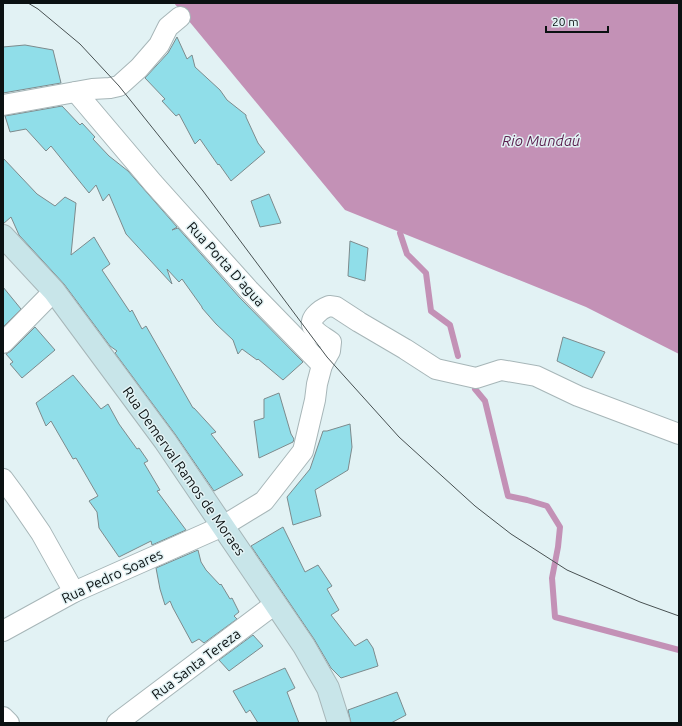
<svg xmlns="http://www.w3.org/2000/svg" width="682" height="726" viewBox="0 0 682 726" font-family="Ubuntu,sans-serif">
	<rect width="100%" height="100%" fill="#e2f2f4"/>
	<!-- water -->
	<path fill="#c391b6" d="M174,3h505v351l-93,-47 -241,-97z"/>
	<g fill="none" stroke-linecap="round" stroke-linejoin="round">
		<!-- stream -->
		<g stroke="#c391b6" stroke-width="6">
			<path d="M400,233l7,21 19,19 5,38 19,14 8,31"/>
			<path d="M475,389l10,12 23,95 19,4 20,6 13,21 -2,20 -6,31 3,39 124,33"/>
		</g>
	</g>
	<!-- building -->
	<g fill="#90dee9" stroke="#7d8b8d">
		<path d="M177,37l10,22 5,-4 3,12 25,23 7,10 19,15v2l12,26 7,9 -34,29 -12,-17 -1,1 -18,-26 -5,5 -16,-30 -3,2 -14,-15 3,-2 -20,-21 23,-25z"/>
		<path d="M25,45l28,5 8,33 -58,10v-46z"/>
		<path d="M62,106l18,19 2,-2 13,14 -2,2 16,17 19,15 49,56 -5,3 6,-2 62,70 63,64 -20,18 -25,-21 -1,1 -15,-11 -4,5 -5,-14 -17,-16 -14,-16v-1l-20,-28 -3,3 -12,-13 5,15 -46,-50 -17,-40 -6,7 -7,-16 -7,8 -38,-47 -5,5 -20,-22 -16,3 -5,-16z"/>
		<path d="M3,158l34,36 18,12 10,-9 11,6 -5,52 23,-18 16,27 -8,6 28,42 2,-2 10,19 4,-3 47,82h1l22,24 -5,2 32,41 -29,16 -39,-57 -60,-81 2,-2 -7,-5 -46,-62 -45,-49 -8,-18 -8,7z"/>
		<path d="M269,194l12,29 -21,4 -9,-26z"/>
		<path d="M350,241l18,7 -3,33 -17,-5z"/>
		<path d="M3,287l18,22 -18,18z"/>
		<path d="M35,327l20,23 -33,28 -12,-14 3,-2 -7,-8 5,-3z"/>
		<path d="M563,337l42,15 -13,26 -35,-17z"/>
		<path d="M73,375l28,34 7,-5 11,20 18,25 2,-1 9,13 -4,2 16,27 -3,1 29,39 -34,15 -1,-4 -32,16 -20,-29 -2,-16 -8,-11 9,-5 -22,-38 -3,1 -22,-38 -5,5 -10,-23z"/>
		<path d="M279,393l12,41 3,5 -1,3 -34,16 -5,-37 10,-3v-19z"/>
		<path d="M350,424l2,23 -4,23 -33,20 6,26 -28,9 -6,-28 23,-28 13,-38h4z"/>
		<path d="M283,527l22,45 13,-7 14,21 -5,3 12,21 -8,5 24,31 12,-7 6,9 5,18 -37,12 -10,-10 -17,-29 -63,-93z"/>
		<path d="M198,550l3,12 5,8 14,15 1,-1 9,15 2,-1 7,14 -5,4 3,3 -33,24 -5,-4 -7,4 -19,-35 -3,-7 -5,4 -5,-16 -4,-21z"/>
		<path d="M253,635l10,11 -34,25 -10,-11z"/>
		<path d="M285,668l10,20 -8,4 12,31h-41l-8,-13 -4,3 -13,-22z"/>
		<path d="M397,692l9,23 -15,8h-40l-3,-13z"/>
	</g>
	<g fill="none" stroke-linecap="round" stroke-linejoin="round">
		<defs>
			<g id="street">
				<path d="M3,105l89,-16 18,-1 9,-2 20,-18 20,-23 9,-18 12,-10"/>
				<path d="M3,343l51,-52"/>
				<path d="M322,365l8,-14 1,-9c-5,-4 -12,-7 -16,-12 -10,-10 6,-21 14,-24l7,1 23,15 46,27 31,20 40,9 25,-8 35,6 42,20 101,38"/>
				<path d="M3,479l14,19 24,35 33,59"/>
				<path d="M3,631l71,-39 149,-66 41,-25 39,-50 12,-51 2,-16 5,-19 -73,-75 -96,-107 -77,-91"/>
				<path d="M3,717l6,6"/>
				<path d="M117,723l158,-119"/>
			</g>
			<path id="secondary" d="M3,236l51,55 111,150 139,205 24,42 11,35"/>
		</defs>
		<!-- street casing -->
		<use href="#street" stroke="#a7b6b8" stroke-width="22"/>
		<!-- secondary casing -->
		<use href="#secondary" stroke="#a7b6b8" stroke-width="24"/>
		<!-- street -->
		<use href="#street" stroke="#fff" stroke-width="20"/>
		<!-- secondary -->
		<use href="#secondary" stroke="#c8e5e9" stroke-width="22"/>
		<!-- tram -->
		<path stroke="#485152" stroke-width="1" d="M28,3l10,6 42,35 39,42 84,105 124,166 72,80 76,69 36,28 56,36 73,32 39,14"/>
	</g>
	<g text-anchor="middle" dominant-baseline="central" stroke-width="3" stroke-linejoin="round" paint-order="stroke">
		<!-- street labels -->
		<g font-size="14" fill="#0b1112" stroke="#e2f2f4">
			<text transform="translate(226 264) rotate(48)">Rua Porta D'agua</text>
			<text transform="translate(184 471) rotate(55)">Rua Demerval Ramos de Moraes</text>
			<text transform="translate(112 576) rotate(-25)">Rua Pedro Soares</text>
			<text transform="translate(196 664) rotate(-37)">Rua Santa Tereza</text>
		</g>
		<!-- water labels -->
		<g font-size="15" font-style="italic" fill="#5a1e4e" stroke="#e2f2f4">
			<text x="541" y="140">Rio Mundaú</text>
		</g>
	</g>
	<!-- border -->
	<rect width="682" height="726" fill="none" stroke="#0b1112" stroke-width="8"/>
	<!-- scale -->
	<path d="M546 26v6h62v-6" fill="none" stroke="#0b1112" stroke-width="2"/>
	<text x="552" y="26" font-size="12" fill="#0b1112" stroke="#e2f2f4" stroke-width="3" paint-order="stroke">20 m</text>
</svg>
